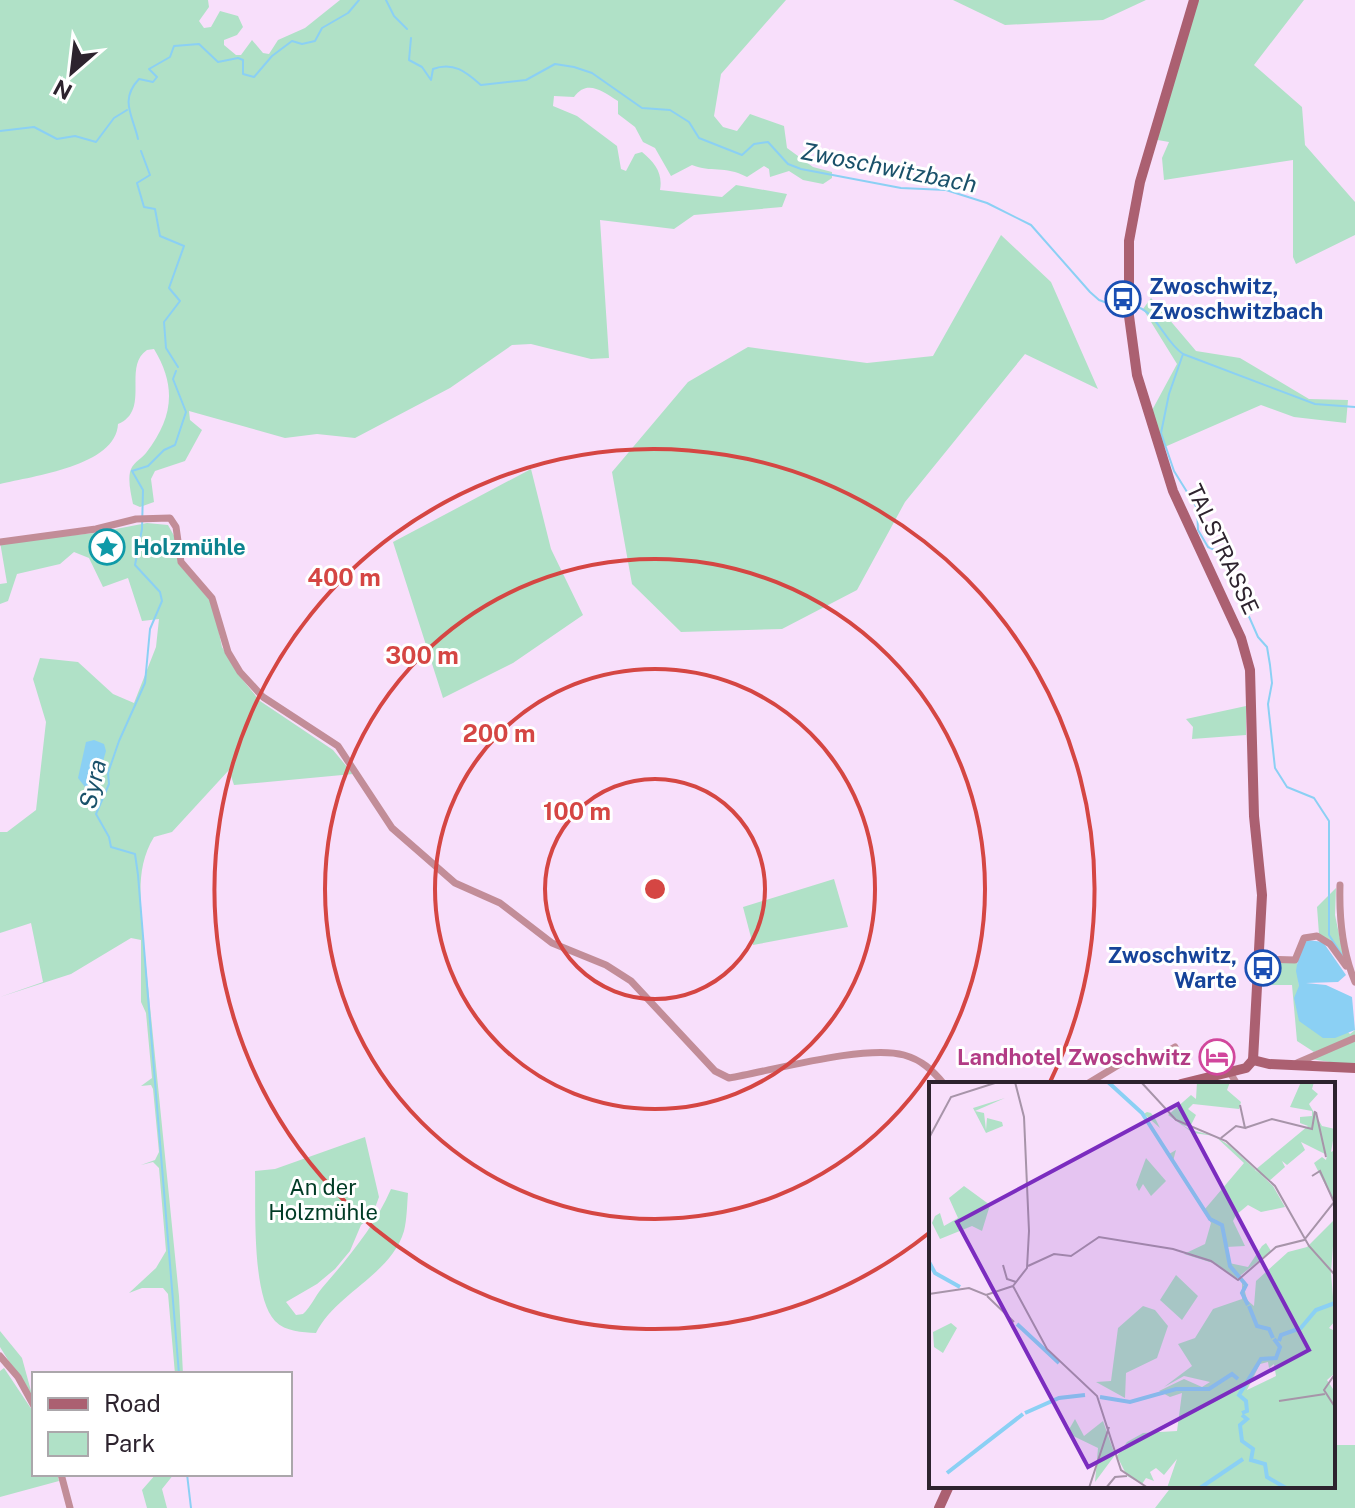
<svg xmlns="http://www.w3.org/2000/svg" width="1355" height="1508" viewBox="0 0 1355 1508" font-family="'Public Sans',sans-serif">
	<rect width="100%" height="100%" fill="#f8dffb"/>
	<!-- green -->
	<g fill="#b0e1c7">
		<path d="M0,0h208l1,7 -10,14 5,7 7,-1 9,-16 18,5 5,11 -6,8 -13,5v5l12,10h5l11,-15 11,13 6,1 9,-14 27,-12 35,-28h446l-65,74 -7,42 9,11 14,4 13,-17 34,12 3,22 26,19 19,5v6l-9,6 -20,-4 -14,-9 -19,6 -1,-8 -5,-3 -17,11c-23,-12 -36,-4 -55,-12l-21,11 -16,-28 -12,-6 -8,-15 -17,-13v-13c-16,-10 -31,-22 -44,-4l-20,-1 -1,10 24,10 40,30 4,23 5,2 9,-17 7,-2c13,11 21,21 18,38l62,7 14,-12 51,9 -5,13 -88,8 -20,14 -74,-9 9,138 -18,1 -60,-15 -19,1 -62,43 -95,50 -38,-4 -32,4 -96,-27 1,9 12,10 -17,31 -30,10 -4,8 3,23 -14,5 -7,-3c-2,-10 -5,-22 -3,-32 2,-9 10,-12 16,-19 27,-35 31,-66 8,-104l-7,1c-25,17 4,60 -29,74 -2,42 -85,52 -118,60z"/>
		<path d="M953,0h193l-43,20 -98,5z"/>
		<path d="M1194,0h110l-50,65 48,42 3,38 50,57v33l-59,29 -3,-7v-97l-129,20 -2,-22 7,-16 -17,-3z"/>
		<path d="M1001,235l50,47 47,107 -73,-35 -120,148 -48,88 -75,39 -101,3 -49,-48 -20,-112 76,-90 60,-35 119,16 66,-7z"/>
		<path d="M1151,298l45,53 44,7 69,41 39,1 -2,23 -52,-6 -33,-12 -101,44 -10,-35 27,-50 -34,-55z"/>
		<path d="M531,469l20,80 32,66 -70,48 -70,35 -50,-156z"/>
		<path d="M147,523l21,2 9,16 1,22 35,41 9,43 20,32 18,22 73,49 20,24 -119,11 -5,-15 -57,62 -18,5c-19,31 -13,64 -11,99l36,360 4,78h-8l-7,-80 -5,-6h-21l-13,5 27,-25 10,-17 -7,-83 -6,-6 -12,3 14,-5 4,-8 -6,-63 -2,-4 -10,1 11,-8 -6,-65 -5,-11v-62l-10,-2 -60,36 -71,23 43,-15 -12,-59 -31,10v-101h7l29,-22 10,-88 -13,-43 7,-21 38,4 35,32 21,9 22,-56 3,-28 -17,2 -14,-43 -25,9 -14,-29 -15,-6 -14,12 -43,10 -9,27 -8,3v-20l7,-1 -7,-41 95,-9z"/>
		<path d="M1246,706v29l-54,4 1,-12 -7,-8z"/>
		<path d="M834,879l14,48 -95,18 -10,-38z"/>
		<path d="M1336,888l-1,27 9,43 -25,-24 -2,-27z"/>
		<path d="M1267,961l30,1 2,24 51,48 5,-4v7l-41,15 -17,-11 -5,-56h-29l4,-4z"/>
		<path d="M1355,1041v25l-44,-7z"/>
		<path d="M365,1137l14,60 -7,19 -11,9 -11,26 -15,18 -18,15 -31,18 10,13 7,-1c8,-7 12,-18 19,-26 26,-30 53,-62 69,-99l17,4c-1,12 -1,26 -4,38 -13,44 -68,62 -88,102 -14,-1 -30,-1 -41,-12 -24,-26 -19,-115 -20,-150l20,-2z"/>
		<path d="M0,1331l22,27 12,44 -34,-55z"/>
		<path d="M4,1368l30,45v61h23l2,7 -59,16v-126z"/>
		<path d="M1333,1445h22v63h-200l17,-22h161z"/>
		<path d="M156,1474h18l-12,15 5,19h-20l-5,-18z"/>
	</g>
	<!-- water -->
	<g fill="#8bd0f4">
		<path d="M94,740l10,4 2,7 -9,31 -12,5 -7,-9 8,-36z"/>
		<path d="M1308,940l15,2 23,33 -8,7 -32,1 20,2 26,12 3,33 -20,8h-12l-24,-17 -5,-23 5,-12 -3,-15 4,-25z"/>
	</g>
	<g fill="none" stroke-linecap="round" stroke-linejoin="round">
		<!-- stream -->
		<g stroke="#8bd0f4" stroke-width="2">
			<path d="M386,0l8,16 13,13"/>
			<path d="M411,38l-2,22 13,7 9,13 2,-11c21,-8 34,4 48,16l45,-5 29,-16 19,3 18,6 50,35 28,2 19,12 10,16 43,17 12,-11 14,-2 20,22 13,5 100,19 45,2 41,13 44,22 59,67 9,8 22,8"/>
			<path d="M0,131l34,-4 23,12 18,-3 21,6 18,-24 13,-8"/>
			<path d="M138,139c-5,-23 -19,-39 1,-60l14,3 4,-5 -8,-8 21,-12 4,-11 25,-2 19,18 20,-4 5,2v14l11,3 18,-21 20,-15 10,3 13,-3 7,-13 26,-15 11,-13"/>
			<path d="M141,151l9,24 -13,8 7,24 11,2 5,27 24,10 -15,42 11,13 -16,21 2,26 12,19"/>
			<path d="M1138,307c20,8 27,35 45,47l-14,40 -8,39 13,38 23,37 1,22 10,17 13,6 37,84 9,10 3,18 2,18 -4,21 7,64 12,19 27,11 15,23v114l13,20"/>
			<path d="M1183,354l132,50 40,3"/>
			<path d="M176,371l-3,8 13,33 -11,33 -11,5 -16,16 -16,5 11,19 -1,39 -7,36 25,27 2,9 -12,28 -5,54 -26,58 -11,32 1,11 -13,30 13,23 2,10 24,7 3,21 41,499"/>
			<path d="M187,1474l4,34"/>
		</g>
		<!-- street -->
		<g stroke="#c28d98" stroke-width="7">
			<path d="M0,542l96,-13 40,-10 34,-1 6,9 5,35 31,36 16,54 12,20 23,25 75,49 54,82 63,55 45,20 52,40 54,22 25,16 84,90 14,7c42,-7 136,-34 175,-23 18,5 28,15 40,29"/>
			<path d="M1340,885c-1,34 2,66 15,97"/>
			<path d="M1259,959l36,1 9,-22 13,-2 13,8 16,22"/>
			<path d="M1297,1063l58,-25"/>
			<path d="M1229,1071l8,13"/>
			<path d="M1087,1084l38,-23 27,-1 23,-13"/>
			<path d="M0,1356l18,21 16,29"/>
			<path d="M61,1474l9,34"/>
		</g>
		<!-- secondary -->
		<g stroke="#ab6071" stroke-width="10">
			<path d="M1194,0l-54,182 -11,59v75l8,59 36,116 68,147 9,32 4,146 8,79 -9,165"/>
			<path d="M1253,1060l16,4 86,4"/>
			<path d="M1181,1084l65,-16 7,-8"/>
			<path d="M939,1508l10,-22"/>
		</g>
	</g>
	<!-- distance rings -->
	<g fill="none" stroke="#d54643" stroke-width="4">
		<circle cx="655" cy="889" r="110"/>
		<circle cx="655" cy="889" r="220"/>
		<circle cx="655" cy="889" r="330"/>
		<path d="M929 1233A440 440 0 1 1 1050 1082"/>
	</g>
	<!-- icons -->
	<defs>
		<symbol id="bus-ring" viewBox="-11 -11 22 22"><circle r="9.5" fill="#fff" stroke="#1a4fb4" stroke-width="1.5"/><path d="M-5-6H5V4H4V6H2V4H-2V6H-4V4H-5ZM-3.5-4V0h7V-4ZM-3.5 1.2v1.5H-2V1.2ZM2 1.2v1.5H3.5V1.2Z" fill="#1a4fb4"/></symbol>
		<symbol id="sight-ring" viewBox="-11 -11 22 22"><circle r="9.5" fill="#fff" stroke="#0f9aa8" stroke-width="1.5"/><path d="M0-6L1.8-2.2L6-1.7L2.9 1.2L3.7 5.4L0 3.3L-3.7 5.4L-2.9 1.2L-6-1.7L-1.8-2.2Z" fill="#0f9aa8"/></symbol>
		<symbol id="hotel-ring" viewBox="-11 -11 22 22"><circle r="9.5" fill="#fff" stroke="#d1479c" stroke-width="1.5"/><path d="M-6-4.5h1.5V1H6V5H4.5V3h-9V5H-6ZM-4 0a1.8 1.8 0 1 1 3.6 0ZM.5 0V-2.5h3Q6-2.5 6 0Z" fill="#d1479c"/></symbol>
	</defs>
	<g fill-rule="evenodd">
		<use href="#bus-ring" x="1103" y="279" width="40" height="40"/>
		<use href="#sight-ring" x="87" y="527" width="40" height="40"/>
		<use href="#bus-ring" x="1243" y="948" width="40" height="40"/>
		<use href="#hotel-ring" x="1197" y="1037" width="40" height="40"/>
	</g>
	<g text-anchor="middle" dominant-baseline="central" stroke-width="6" stroke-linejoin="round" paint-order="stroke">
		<!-- transit labels -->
		<g font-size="22" font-weight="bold" fill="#164399" stroke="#fff" text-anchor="start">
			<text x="1149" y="286">Zwoschwitz,<tspan x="1149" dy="25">Zwoschwitzbach</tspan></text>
			<text x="1237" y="955" text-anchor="end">Zwoschwitz,<tspan x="1237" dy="25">Warte</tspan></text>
		</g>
		<!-- culture labels -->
		<g font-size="22" font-weight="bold" fill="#0d838f" stroke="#fff" text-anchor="start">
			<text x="133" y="547">Holzmühle</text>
		</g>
		<!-- street labels -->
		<g font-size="22" fill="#2d232e" stroke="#fff">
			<text transform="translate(1223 549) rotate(65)">TALSTRASSE</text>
		</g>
		<!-- hotel labels -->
		<g font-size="22" font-weight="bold" fill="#b23c85" stroke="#fff" text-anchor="end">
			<text x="1191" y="1057">Landhotel Zwoschwitz</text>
		</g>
		<!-- park labels -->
		<g font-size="22" fill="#003b25" stroke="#fff">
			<text x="323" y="1187">An der<tspan x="323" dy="25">Holzmühle</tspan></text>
		</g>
		<!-- water labels -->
		<g font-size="24" font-style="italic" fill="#1a516a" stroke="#fff">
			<text transform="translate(889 167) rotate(11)">Zwoschwitzbach</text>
			<text transform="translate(92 784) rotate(-77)">Syra</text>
		</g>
	</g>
	<!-- overview -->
	<g transform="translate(929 1082)">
		<rect width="406" height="406" fill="#f8dffb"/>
		<path d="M268,0h33l-3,8 14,12 -2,7 -46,-5 -5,5 8,6 -6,12 -8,-2 9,5 24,6 15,10 43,40 12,21 -24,5 -13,-7 -12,10 -3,6 12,25 -19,1 3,16 19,4 14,-21 4,-3 5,8 -35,28 -20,-15 -32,-10 21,-10 6,-21 -69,-108 5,-3 4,1 5,7 4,8 -16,-14 25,40 7,-4 -3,11 32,48 39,-46 -29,-27 -22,-3 -25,-18 23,-20 5,4zM372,0h13l-2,7 6,5 -9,10 13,22 13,3 -4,23 4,-2v54l-21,-41 8,-6 4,3 1,-5 -26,-13 4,8 -18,15 -5,-4 3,6 -16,14 -14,-11 53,-44 -8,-3v-6l12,-1v-5l-22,-4zM76,16l-30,13 9,2 2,17 1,-12 15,4 1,4 -17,7 -13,-25zM217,76l20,23 -15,15 -8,-12 -4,7 -3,-6zM35,104l26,19 -8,26 -10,-5 -32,13 -8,-16 3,-7 5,-3 4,13 14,-8 -9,-20zM406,137l-4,54 4,48 -6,7 6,3v42l-8,7 8,12v96h-168l10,-29 -13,16 -8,-7 -6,4 4,9 -8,-3 -4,6 -15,-8 -10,-20 10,-14 16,-9 34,-2 5,-38 -12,4 -11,-6 25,-12 18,8 8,-5 -26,-6 -20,11 28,-21 -14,-22 17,-6 18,-29 29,-10v-20l5,21 7,6 2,-25 32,-29 19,-5zM339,280l1,6 5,-4 2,12 -29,14 13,-26zM247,193l22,21 -16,24 -22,-20zM214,224l12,4 13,16 -11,32 -31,15 -1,25 -29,-16 15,-1 7,-53zM22,241l6,5 -14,25 -9,-6 -1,-15zM146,337l9,17 19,-15 12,34 -20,27 3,-34 -31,-15z" fill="#b0e1c7" fill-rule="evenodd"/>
		<path fill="none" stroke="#8bd0f4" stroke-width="4" d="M179,0l34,31 68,106 12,6 8,41 16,19 -4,8 6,12M0,180l6,11 25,14M320,224l8,20 12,3 4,9M88,242l42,39M371,247l16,-19 19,-7M350,259l2,-6 17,-6M171,315l30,5 46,-13h33l23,-15 6,5M96,331l34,-15 26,-3M313,331l5,-2 -1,-10 -7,-6 22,-36 15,-1 4,-11 -6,-8M313,333l5,4 -7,6 2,16 11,8 -2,11 14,4 2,13 19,11M18,391l76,-59M271,406l43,-29"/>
		<path fill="none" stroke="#a794a9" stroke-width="2" d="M212,0l35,38 50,21 49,45 34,60 26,29M387,30l10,45M316,46l27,-9 40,10 3,-18M0,56l22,-41 47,-15M292,56l15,-12 9,2 -5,-23M74,183l4,14 9,3M99,184l26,-12 17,2 28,-19 74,12 38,12 27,19 38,-33 28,-7 30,-38 -14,-31 -8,5M84,204l34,63 50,47 24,74 27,18M84,204l14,-18 2,-37 -5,-114 -9,-35M0,212l40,-6 17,7 27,-9M58,214l27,26M406,292l-11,16 11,17M350,319l46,-7M160,406l20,-61M177,406l9,-11 12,-1"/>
		<path fill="#7b2cbf" fill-opacity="0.15" stroke="#7b2cbf" stroke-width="4" d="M249,22l131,246 -221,117 -131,-245z"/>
		<rect width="406" height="406" fill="none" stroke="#2d232e" stroke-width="4"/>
	</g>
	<circle cx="655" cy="889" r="12" fill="#d54643" stroke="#fff" stroke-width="4"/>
	<g font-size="24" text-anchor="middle" font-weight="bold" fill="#d54643" stroke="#fff" stroke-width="6" stroke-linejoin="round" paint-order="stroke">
		<text x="344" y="586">400 m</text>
		<text x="422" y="664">300 m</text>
		<text x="499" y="742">200 m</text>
		<text x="577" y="820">100 m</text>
	</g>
	<!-- legend -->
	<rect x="32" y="1372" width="260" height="104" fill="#ffffff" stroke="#aba7ab" stroke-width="2"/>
	<rect x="48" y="1398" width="40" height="12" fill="#ab6071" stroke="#aba7ab" stroke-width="2"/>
	<text x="104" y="1412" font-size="24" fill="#2d232e">Road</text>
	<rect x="48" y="1432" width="40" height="24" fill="#b0e1c7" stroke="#aba7ab" stroke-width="2"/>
	<text x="104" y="1452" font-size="24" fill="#2d232e">Park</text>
	<!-- north arrow -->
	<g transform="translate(72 72) rotate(208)" stroke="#ffffff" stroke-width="6" paint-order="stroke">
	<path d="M0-6L14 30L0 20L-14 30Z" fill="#2d232e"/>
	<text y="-12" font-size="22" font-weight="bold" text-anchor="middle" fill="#2d232e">N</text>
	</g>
</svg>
